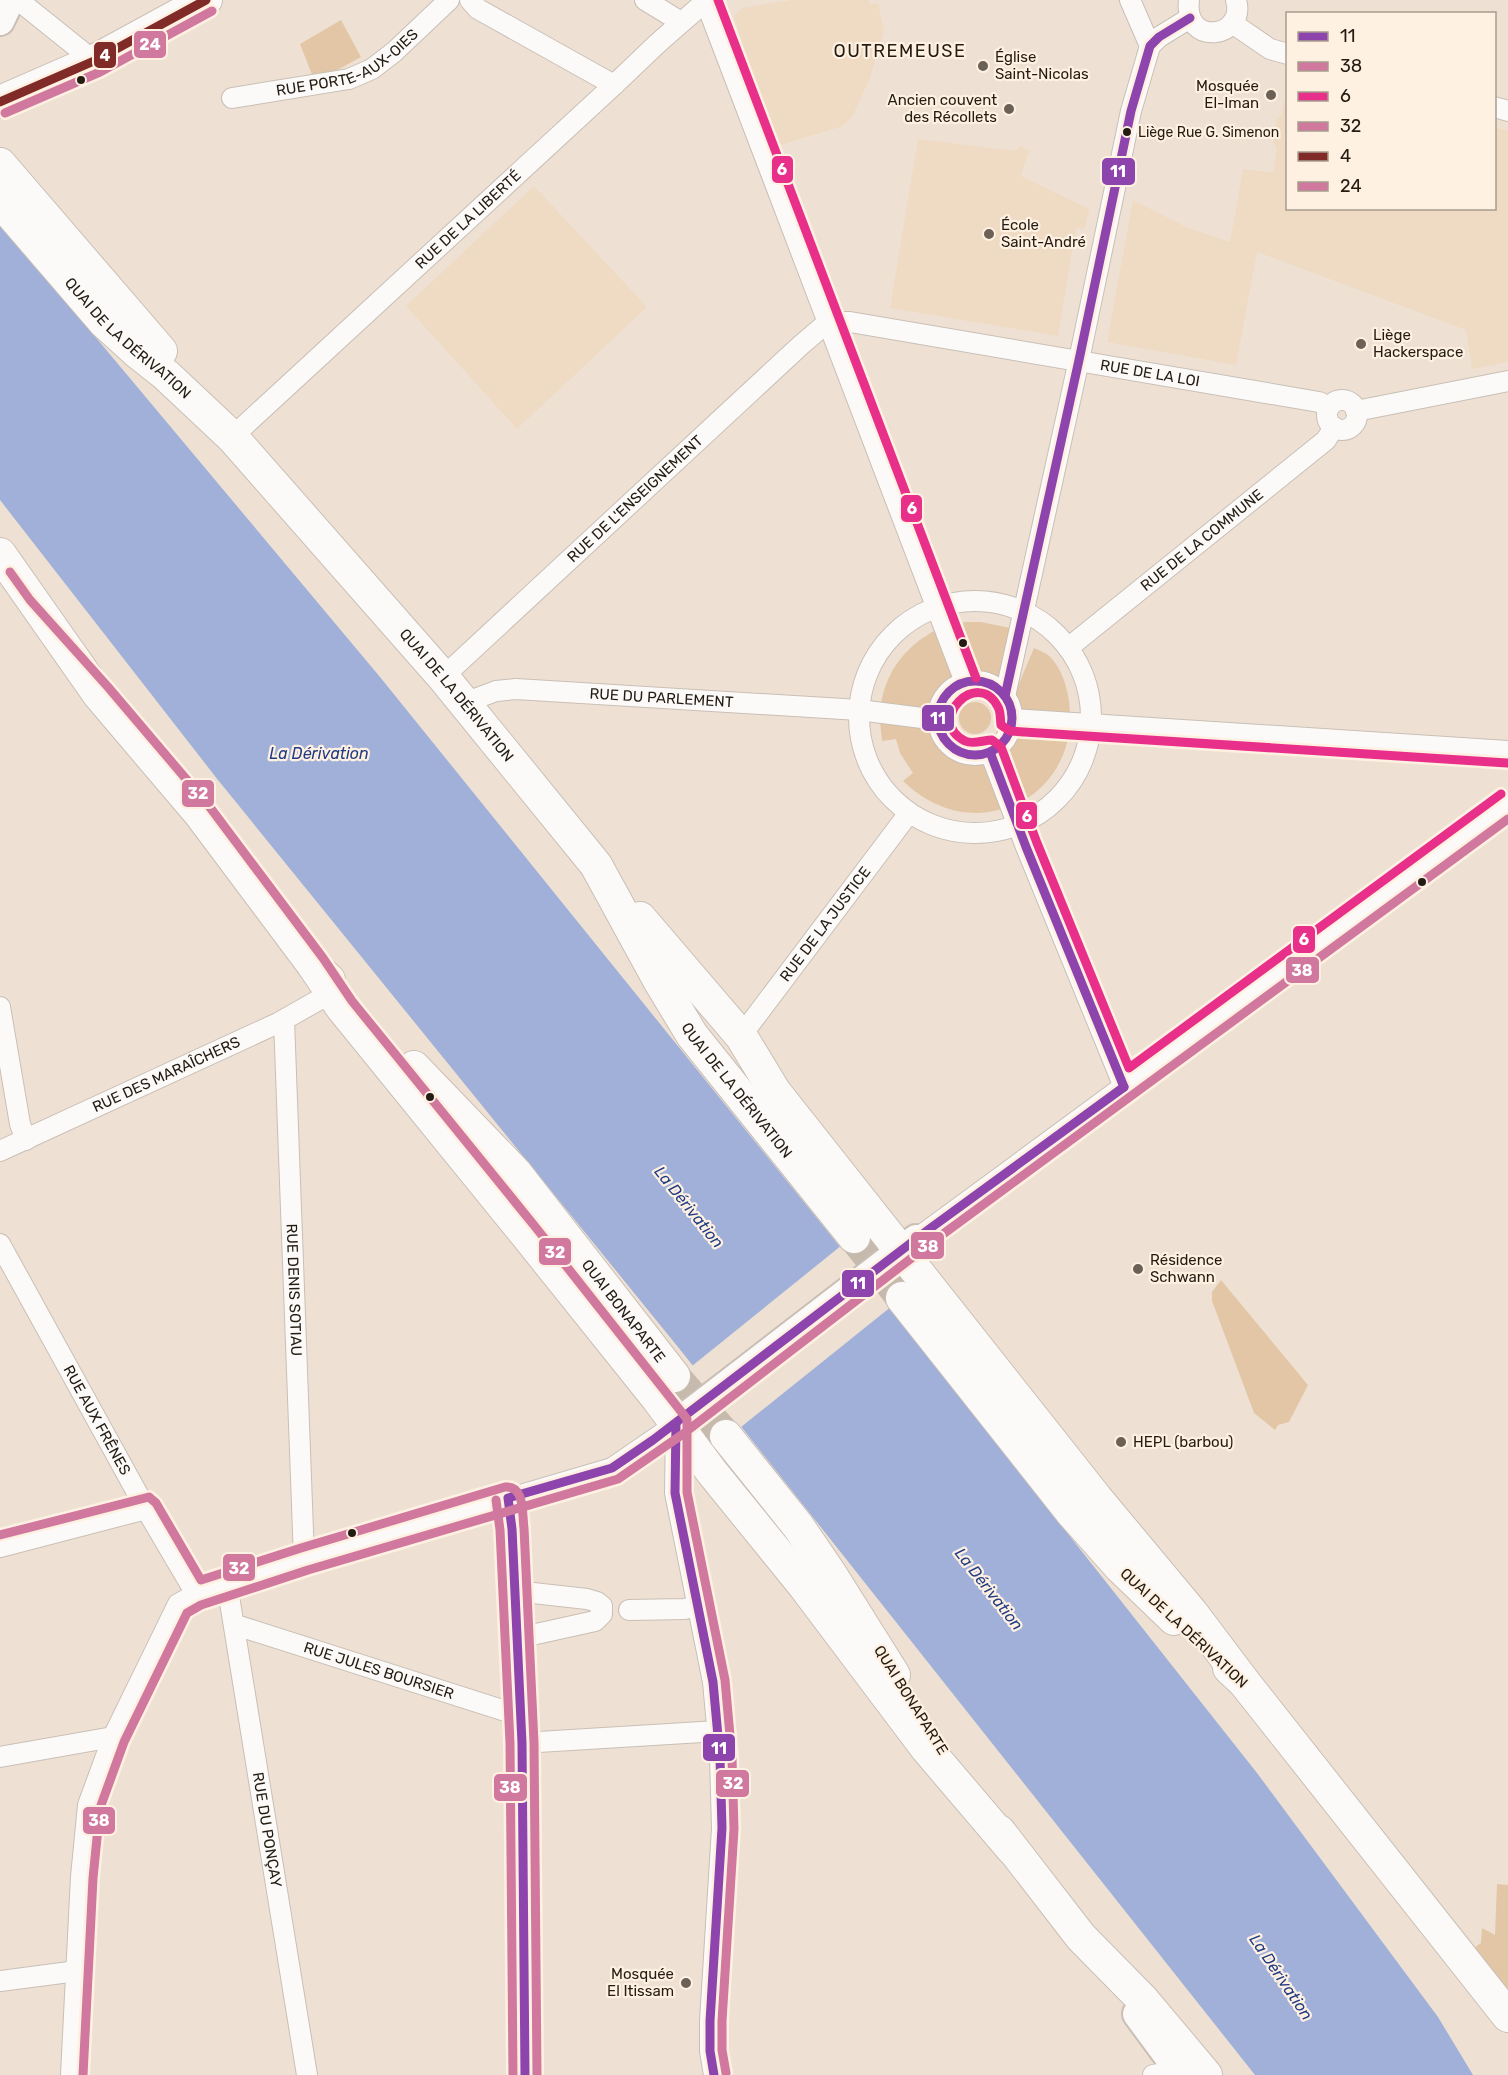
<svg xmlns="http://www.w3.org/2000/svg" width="1508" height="2075" viewBox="0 0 1508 2075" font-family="Rubik,sans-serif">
	<rect width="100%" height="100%" fill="#eee1d4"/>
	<!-- built -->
	<g fill="#efdac3">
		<path d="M791,0h77l2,4 8,-1 6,29 -14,46 -17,37 -10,11 -69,21 -40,-131 8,-8z"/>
		<path d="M1287,89l1,119h206l1,-81 13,4v231l-36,7 -6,-39 -209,-78 -21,113 -129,-23 26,-142 55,28 42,14 13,-73 30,4 4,-25 -4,-6 4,-24 4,-2z"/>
		<path d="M918,139l97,12 5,-5 9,5 -8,25 68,33 -4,20 -9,-1 -18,108 -168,-28z"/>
		<path d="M534,186l113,121 -130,122 -111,-123z"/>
	</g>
	<!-- green -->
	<g fill="#e2c6a5">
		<path d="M341,20l20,37 -31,17 -17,3 -13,-33z"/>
		<path d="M966,622h15l29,6 -11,50c-9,-5 -18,-8 -28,-7l-17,-47z"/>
		<path d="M936,630l17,47 -16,14 -8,19 -48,-7c6,-33 25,-57 55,-73z"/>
		<path d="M1034,648c4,2 10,4 14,7 15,13 22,40 22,59l-49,-4 -6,-17z"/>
		<circle cx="975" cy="718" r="16"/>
		<path d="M880,722l50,6c6,27 29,38 55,36l17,45c-37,11 -72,-2 -99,-28l10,-8 -13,-20 -4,-14 -14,2z"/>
		<path d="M1021,729l48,4c-4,29 -23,57 -49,69l-17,-45 11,-11z"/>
		<path d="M1221,1280l87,105 -19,37 -11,3 -3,5 -21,-17 -42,-112v-9z"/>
		<path d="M1497,1884l11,1v124l-44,-54 17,-12 1,-15 13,7z"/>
	</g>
	<!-- water -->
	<path fill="#a0b0d8" d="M0,223l380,454 511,633 366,463 181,244 35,58h-218l-573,-723 -464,-572 -218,-280z"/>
	<!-- pier -->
	<path fill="#eee1d4" d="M842,1245l50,61 -151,121 -49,-61z"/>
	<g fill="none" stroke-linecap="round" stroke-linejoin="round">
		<!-- primary-tunnel -->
		<g stroke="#c6baad" stroke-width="32" stroke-dasharray="32 16" stroke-linecap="butt">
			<path d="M854,1237l48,61"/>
			<path d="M674,1376l52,60"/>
		</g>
		<defs>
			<g id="street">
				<path d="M18,0l76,61"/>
				<path d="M470,0l8,9 136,76"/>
				<path d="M645,0l36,22"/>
				<path d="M705,0l260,682"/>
				<path d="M1130,0l20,46"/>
				<path d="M1189,0c-6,47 58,39 47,0"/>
				<path d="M1232,23l38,26 18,5"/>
				<path id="s1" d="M232,98l117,-19 23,-10 22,-17 55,-52"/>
				<path d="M1494,107l14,4"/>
				<circle cx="1342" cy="415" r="15"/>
				<path d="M1356,411l152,-30"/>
				<path id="s2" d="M232,437l382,-352 44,-42 47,-41 8,-2"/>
				<circle cx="975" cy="717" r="116"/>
				<path id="s3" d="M1068,648l258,-208 8,-13"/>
				<path id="s4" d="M443,677l358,-332 27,-23h22l469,80 10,5"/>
				<circle cx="975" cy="718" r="37"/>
				<path d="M1005,696l74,-336 52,-249 19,-65 9,-9 31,-19"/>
				<path id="s5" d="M464,703l32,-12 20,-2 343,21 79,10"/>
				<path d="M1012,719l496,32"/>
				<path d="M990,752l36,95 98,240"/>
				<path d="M0,1007l20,117 6,16"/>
				<path id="s6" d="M284,1020l20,539"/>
				<path id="s7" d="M741,1036l168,-223"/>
				<path id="s8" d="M0,1151l278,-128 53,-30"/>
				<path d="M916,1239l592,-435"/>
				<path id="s9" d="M0,1244l146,265 50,85"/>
				<path d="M676,1424l-1,69 38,189 7,76 2,70 -12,193v30l4,24"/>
				<path d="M508,1498l4,31 10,214 3,332"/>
				<path d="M0,1547l146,-38"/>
				<path id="s10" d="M227,1584l80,491"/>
				<path d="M515,1591l72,8 10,3 5,4v8l-7,7 -77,17"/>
				<path d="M629,1610l56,-1 13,-4"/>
				<path id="s11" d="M236,1625l285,91"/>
				<path d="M522,1743l196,-12"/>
				<path d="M0,1757l113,-20"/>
				<path d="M0,1981l77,-10"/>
				<path d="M71,2075l10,-198 7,-72 25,-68 65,-133 18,-10 108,-35 308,-91 64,-44"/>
				<path d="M1153,2075l26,-4"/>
			</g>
			<g id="secondary">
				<path d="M0,21l10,-21"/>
				<path d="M676,1424l240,-185"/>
				<path d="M1137,2014l45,61"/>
			</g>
			<g id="primary">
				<path d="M0,102l94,-41 112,-61"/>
				<path d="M0,164l161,187"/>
				<path id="s12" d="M0,201l105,122 33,30 28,22 66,62 211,240 153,188 64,117 32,53 162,202"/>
				<path d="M0,554l99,141 101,119 113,151 16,15"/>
				<path d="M640,918l101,118 34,56 322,407 95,114 52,69"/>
				<path d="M313,965l29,43 186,229 129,161 54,73 94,116 122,162 85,100"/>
				<path id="s13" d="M414,1067l102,106 158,203"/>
				<path d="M902,1298l170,215 48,54 54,52"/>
				<path d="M726,1436l72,90 32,47 64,102"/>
				<path d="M1229,1668l15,14 264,334"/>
				<path d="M999,1831l82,106 62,63 63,75"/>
			</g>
		</defs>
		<!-- street casing -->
		<use href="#street" stroke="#c9bfb5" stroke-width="22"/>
		<!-- secondary casing -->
		<use href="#secondary" stroke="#c9bfb5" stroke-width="32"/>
		<!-- primary casing -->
		<use href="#primary" stroke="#c9bfb5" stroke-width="34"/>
		<!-- street -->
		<use href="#street" stroke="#fcfaf9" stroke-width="20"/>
		<!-- secondary -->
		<use href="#secondary" stroke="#fcfaf9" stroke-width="28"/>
		<!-- primary -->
		<use href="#primary" stroke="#fcfaf9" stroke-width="32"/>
		<defs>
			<g id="bus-1">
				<circle cx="975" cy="718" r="37"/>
				<path d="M1005,696l74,-336 52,-249 19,-65 9,-9 31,-19"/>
				<path d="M990,752l36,95 98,240"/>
				<path d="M676,1424l-1,69 38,189 7,76 2,70 -12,193v30l4,24"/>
				<path d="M525,2075l-3,-332 -10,-214 -4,-31 104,-30 41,-28 275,-210 196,-143"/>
			</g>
			<g id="bus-2">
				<path d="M496,1500l4,30 10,213 3,332"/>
				<path d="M83,2075l10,-197 7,-70 24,-66 63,-129 14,-8 107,-35 310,-91 65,-45 252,-194 573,-421"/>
			</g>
			<g id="bus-3">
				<path d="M718,0l258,678"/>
				<path d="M1501,794l-372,274 -92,-225 -36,-96 -9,-7c-9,0 -18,5 -27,1 -40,-20 13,-74 33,-34 3,5 2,12 3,18l9,6 497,32"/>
			</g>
			<g id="bus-4">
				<path d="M10,572l20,28 78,87 101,119 114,152 29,43 185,228 150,190v73l38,188 7,78 2,71 -12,192v29l4,23"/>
				<path d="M0,1535l149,-38 7,6 45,77 100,-32 204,-61c20,-2 17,27 19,41l10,215 3,332"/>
			</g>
			<path id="bus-5" d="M0,102l94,-41 112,-61"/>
			<path id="bus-6" d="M5,113l95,-41 112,-61"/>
		</defs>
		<!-- bus-1 casing -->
		<use href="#bus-1" stroke="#fff1e2" stroke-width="14"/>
		<!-- bus-2 casing -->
		<use href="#bus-2" stroke="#fff1e2" stroke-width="14"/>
		<!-- bus-3 casing -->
		<use href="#bus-3" stroke="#fff1e2" stroke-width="14"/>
		<!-- bus-4 casing -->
		<use href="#bus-4" stroke="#fff1e2" stroke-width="14"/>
		<!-- bus-5 casing -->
		<use href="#bus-5" stroke="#fff1e2" stroke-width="14"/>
		<!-- bus-6 casing -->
		<use href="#bus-6" stroke="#fff1e2" stroke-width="14"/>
		<!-- bus-1 -->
		<use href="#bus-1" stroke="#8e44ad" stroke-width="9"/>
		<!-- bus-2 -->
		<use href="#bus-2" stroke="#d1789e" stroke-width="9"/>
		<!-- bus-3 -->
		<use href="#bus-3" stroke="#e8308a" stroke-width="9"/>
		<!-- bus-4 -->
		<use href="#bus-4" stroke="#d1789e" stroke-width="9"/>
		<!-- bus-5 -->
		<use href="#bus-5" stroke="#812b29" stroke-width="9"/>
		<!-- bus-6 -->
		<use href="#bus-6" stroke="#d1789e" stroke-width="9"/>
	</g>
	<!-- markers -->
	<g fill="#6b6157" stroke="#fff1e2" stroke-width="2">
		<circle cx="983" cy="66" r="6"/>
		<circle cx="1271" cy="95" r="6"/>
		<circle cx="1009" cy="109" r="6"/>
		<circle cx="989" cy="234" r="6"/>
		<circle cx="1361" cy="344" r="6"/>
		<circle cx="1138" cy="1269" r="6"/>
		<circle cx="1121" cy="1442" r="6"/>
		<circle cx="686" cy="1983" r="6"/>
	</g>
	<g fill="#241c13" stroke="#fff1e2" stroke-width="2">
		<circle cx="81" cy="80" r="5"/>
		<circle cx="1127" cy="132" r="5"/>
		<circle cx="963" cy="643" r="5"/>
		<circle cx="1422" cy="882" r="5"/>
		<circle cx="430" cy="1097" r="5"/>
		<circle cx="352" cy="1533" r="5"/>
	</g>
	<g text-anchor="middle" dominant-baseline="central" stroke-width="4.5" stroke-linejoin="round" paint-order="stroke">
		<!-- bus labels -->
		<g font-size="14" fill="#241c13" stroke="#fff1e2" text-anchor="start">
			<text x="1138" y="132">Liège Rue G. Simenon</text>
		</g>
		<!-- poi labels -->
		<g font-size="15" fill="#241c13" stroke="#fff1e2" text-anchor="start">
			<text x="995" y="57">Église<tspan x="995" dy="17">Saint-Nicolas</tspan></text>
			<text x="1259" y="86" text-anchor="end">Mosquée<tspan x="1259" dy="17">El-Iman</tspan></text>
			<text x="997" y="100" text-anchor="end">Ancien couvent<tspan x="997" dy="17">des Récollets</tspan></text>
			<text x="1001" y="225">École<tspan x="1001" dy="17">Saint-André</tspan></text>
			<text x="1373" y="335">Liège<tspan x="1373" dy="17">Hackerspace</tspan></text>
			<text x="1150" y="1260">Résidence<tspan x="1150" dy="17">Schwann</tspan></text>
			<text x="1133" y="1442">HEPL (barbou)</text>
			<text x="674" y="1974" text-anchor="end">Mosquée<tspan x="674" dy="17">El Itissam</tspan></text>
		</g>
		<!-- street labels -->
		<g font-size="15" fill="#241c13" stroke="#fff1e2">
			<text stroke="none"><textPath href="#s1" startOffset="123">RUE PORTE-AUX-OIES</textPath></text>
			<text stroke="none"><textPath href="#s2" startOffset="321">RUE DE LA LIBERTÉ</textPath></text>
			<text stroke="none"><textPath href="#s12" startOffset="188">QUAI DE LA DÉRIVATION</textPath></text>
			<text stroke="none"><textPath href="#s4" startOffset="850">RUE DE LA LOI</textPath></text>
			<text stroke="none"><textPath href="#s4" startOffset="262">RUE DE L'ENSEIGNEMENT</textPath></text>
			<text stroke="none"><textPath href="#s3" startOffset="172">RUE DE LA COMMUNE</textPath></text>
			<text stroke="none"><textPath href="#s12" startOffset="674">QUAI DE LA DÉRIVATION</textPath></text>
			<text stroke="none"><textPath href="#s5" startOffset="200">RUE DU PARLEMENT</textPath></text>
			<text stroke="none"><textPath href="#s7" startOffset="140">RUE DE LA JUSTICE</textPath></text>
			<text stroke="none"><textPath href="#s8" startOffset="183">RUE DES MARAÎCHERS</textPath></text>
			<text stroke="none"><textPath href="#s12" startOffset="1160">QUAI DE LA DÉRIVATION</textPath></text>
			<text stroke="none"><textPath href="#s6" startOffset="270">RUE DENIS SOTIAU</textPath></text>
			<text stroke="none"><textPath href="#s13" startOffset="322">QUAI BONAPARTE</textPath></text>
			<text stroke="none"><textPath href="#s9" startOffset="201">RUE AUX FRÊNES</textPath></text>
			<text transform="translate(1184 1628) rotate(43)">QUAI DE LA DÉRIVATION</text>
			<text stroke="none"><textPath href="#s11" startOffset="150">RUE JULES BOURSIER</textPath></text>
			<text transform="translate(911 1700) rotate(58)">QUAI BONAPARTE</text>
			<text stroke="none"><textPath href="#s10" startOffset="249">RUE DU PONÇAY</textPath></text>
		</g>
		<!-- water labels -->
		<g font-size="16" font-style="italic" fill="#203c84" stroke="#fff1e2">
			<text x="319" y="753">La Dérivation</text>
			<text transform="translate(689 1207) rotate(51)">La Dérivation</text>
			<text transform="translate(989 1589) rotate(52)">La Dérivation</text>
			<text transform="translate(1281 1977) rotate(56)">La Dérivation</text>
		</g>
		<!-- quarter labels -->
		<g font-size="18" letter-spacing="1.5" fill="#241c13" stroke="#fff1e2">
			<text x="900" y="51">OUTREMEUSE</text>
		</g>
	</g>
	<g stroke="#fff1e2" stroke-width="2">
		<rect x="133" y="30" width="34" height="29" rx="6" fill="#d1789e"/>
		<rect x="93" y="41" width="24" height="28" rx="6" fill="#812b29"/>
		<rect x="771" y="155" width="23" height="29" rx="6" fill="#e8308a"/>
		<rect x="1101" y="157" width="35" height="29" rx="6" fill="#8e44ad"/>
		<rect x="900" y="494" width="23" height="29" rx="6" fill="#e8308a"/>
		<rect x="921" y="704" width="34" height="28" rx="6" fill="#8e44ad"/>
		<rect x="181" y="779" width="34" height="29" rx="6" fill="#d1789e"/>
		<rect x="1015" y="801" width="23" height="29" rx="6" fill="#e8308a"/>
		<rect x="1292" y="925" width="24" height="29" rx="6" fill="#e8308a"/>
		<rect x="1285" y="956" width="35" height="28" rx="6" fill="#d1789e"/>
		<rect x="910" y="1231" width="35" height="29" rx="6" fill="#d1789e"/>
		<rect x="538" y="1237" width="34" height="29" rx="6" fill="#d1789e"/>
		<rect x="841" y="1269" width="34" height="29" rx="6" fill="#8e44ad"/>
		<rect x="222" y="1553" width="34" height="29" rx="6" fill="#d1789e"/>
		<rect x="702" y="1733" width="34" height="29" rx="6" fill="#8e44ad"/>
		<rect x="715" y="1769" width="35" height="29" rx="6" fill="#d1789e"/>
		<rect x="493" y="1773" width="35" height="29" rx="6" fill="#d1789e"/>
		<rect x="82" y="1806" width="34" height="29" rx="6" fill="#d1789e"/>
	</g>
	<g font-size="16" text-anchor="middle" font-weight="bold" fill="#fff">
		<text x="150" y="50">24</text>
		<text x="105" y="61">4</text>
		<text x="782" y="175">6</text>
		<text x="1118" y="177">11</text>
		<text x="912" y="514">6</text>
		<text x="938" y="724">11</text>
		<text x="198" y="799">32</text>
		<text x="1027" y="822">6</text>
		<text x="1304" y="945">6</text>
		<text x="1302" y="976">38</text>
		<text x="928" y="1252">38</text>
		<text x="555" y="1258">32</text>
		<text x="858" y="1289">11</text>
		<text x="239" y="1574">32</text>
		<text x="719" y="1754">11</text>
		<text x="733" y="1789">32</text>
		<text x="510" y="1793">38</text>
		<text x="99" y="1826">38</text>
	</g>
	<!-- legend -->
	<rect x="1286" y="12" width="210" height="198" fill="#fff1e2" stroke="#a79c8f" stroke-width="1.5"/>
	<rect x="1298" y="32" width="30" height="9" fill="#8e44ad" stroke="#a79c8f" stroke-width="1.5"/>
	<text x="1340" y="42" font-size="18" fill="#241c13">11</text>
	<rect x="1298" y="62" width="30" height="9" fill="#d1789e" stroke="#a79c8f" stroke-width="1.5"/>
	<text x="1340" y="72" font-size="18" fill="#241c13">38</text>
	<rect x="1298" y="92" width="30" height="9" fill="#e8308a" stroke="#a79c8f" stroke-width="1.5"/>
	<text x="1340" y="102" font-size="18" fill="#241c13">6</text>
	<rect x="1298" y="122" width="30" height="9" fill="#d1789e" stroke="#a79c8f" stroke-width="1.5"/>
	<text x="1340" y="132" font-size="18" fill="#241c13">32</text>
	<rect x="1298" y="152" width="30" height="9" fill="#812b29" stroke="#a79c8f" stroke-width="1.5"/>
	<text x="1340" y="162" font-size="18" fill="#241c13">4</text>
	<rect x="1298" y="182" width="30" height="9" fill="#d1789e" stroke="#a79c8f" stroke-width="1.5"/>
	<text x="1340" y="192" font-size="18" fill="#241c13">24</text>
</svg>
